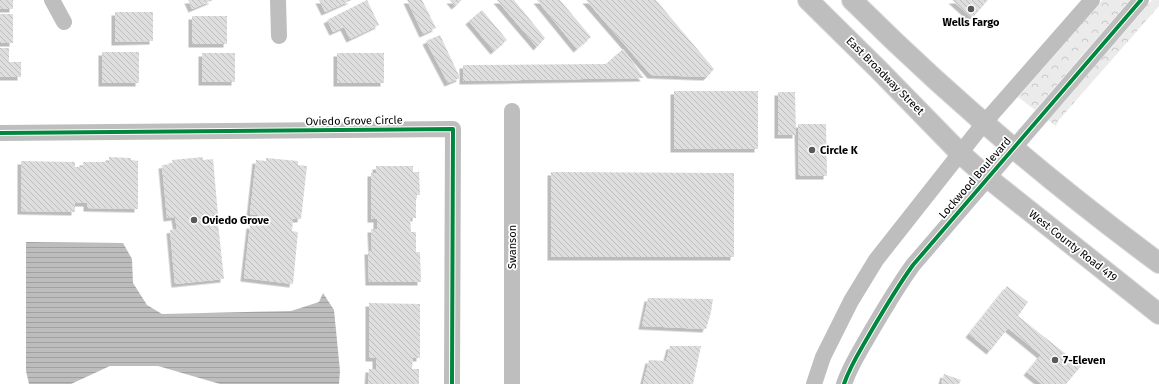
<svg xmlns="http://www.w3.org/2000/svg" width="1159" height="384" viewBox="0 0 1159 384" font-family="'Fira Sans',sans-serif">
	<defs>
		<pattern id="forest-crowns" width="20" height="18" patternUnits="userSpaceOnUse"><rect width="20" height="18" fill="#ebebeb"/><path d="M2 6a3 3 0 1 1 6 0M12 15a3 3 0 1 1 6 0" fill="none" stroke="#c8c8c8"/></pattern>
		<pattern id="water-rules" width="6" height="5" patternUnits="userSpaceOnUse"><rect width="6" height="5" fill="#bdbdbd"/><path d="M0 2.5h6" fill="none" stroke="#a1a1a1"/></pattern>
		<pattern id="building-back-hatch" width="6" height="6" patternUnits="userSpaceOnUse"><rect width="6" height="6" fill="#dedede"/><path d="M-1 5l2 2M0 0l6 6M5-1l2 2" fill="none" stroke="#bdbdbd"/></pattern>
		<filter id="shadow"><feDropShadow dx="-3.5" dy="3.5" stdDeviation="0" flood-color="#0004"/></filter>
	</defs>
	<rect width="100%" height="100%" fill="#fff"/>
	<!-- forest -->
	<g fill="url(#forest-crowns)">
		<path d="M1102,0h28l-95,110 -17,-13z"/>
		<path d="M1152,0h7v6l-101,115 -2,5 -8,-6z"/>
	</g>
	<!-- water -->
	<path fill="url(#water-rules)" d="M26,242l97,1 9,16 1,24 14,22 15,9 129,-3 28,-9 4,-9 11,17 6,61 -1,13h-119l-62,-18h-48l-39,18h-42l-3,-13z"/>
	<!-- building -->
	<g fill="url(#building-back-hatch)" filter="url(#shadow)">
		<rect x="0" y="0" width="13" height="9"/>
		<path d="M188,0h25l-21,9z"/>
		<path d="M319,0h33l-27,12z"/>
		<path d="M367,0l12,25 -29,14 -6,-12 -11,5 -6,-12z"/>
		<path d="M407,0h15l14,28 -13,6z"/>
		<path d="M450,0h12l-7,6z"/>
		<path d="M497,0h17l31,38 -8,9z"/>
		<path d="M537,0h23l31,37 -14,12z"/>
		<path d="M586,0h70l58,69 -7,8 -56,-2z"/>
		<path d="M952,0h36l-16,18z"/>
		<path d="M482,10l25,30 -13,11 -25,-30z"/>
		<path d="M115,12h38v29l-38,1z"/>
		<rect x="0" y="14" width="13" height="29"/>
		<rect x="192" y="16" width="35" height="28"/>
		<path d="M440,35l20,43 -12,5 -22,-42z"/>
		<path d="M0,48h9v14h12v15h-21z"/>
		<path d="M623,49l21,29 -181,3v-16l143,-1z"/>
		<rect x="102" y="52" width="37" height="31"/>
		<rect x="202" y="53" width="33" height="29"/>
		<rect x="337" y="53" width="47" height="30"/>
		<rect x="674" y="91" width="84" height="58"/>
		<path d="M778,92h17l1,43h-18z"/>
		<path d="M798,124h28l1,52h-28z"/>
		<path d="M109,157l22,1v2l7,1v48l-51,-1v-5h-12v9l-54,-1v-50l54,1v5h8v-5h26z"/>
		<path d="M203,157v3l10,-1 5,56h-6l1,9 5,-1 6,56 -49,5 -5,-54 7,-1 -2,-12 -8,1 -5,-53 11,-1 -1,-4z"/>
		<path d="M266,158l32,3v4l9,1 -6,53h-8l-1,12 6,1 -5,52 -49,-6 6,-53 7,1 1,-11 -8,-1 6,-54 10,1z"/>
		<path d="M376,166h37v6h6l1,23h-4v23h-6l1,14h5v20h4l1,30h-52l-1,-31h4l-1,-22h6v-10h-6v-46h5z"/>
		<path d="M551,172l183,1v84h-183z"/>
		<path d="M1007,286l21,16 -10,14 63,50 -15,18h-24l-15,-12 14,-17 -33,-27 -18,23 -21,-17z"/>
		<path d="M648,298l65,1 -2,13 -5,17 -64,-3z"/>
		<path d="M369,303l51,1v54h-7l-1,11h7v15h-51l1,-15h7v-11h-7z"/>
		<path d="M670,346h31l-8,38h-50l6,-24 17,1z"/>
		<path d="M944,374l17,6 -2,4h-18z"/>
	</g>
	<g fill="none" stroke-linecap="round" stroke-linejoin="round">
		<defs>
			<g id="major">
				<path d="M808,0l71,70 82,84 27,24 171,136"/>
				<path d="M852,0c95,95 199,183 307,263"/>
			</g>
		</defs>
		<!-- major casing -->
		<use href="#major" stroke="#dbdbdb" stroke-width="22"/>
		<!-- minor -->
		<g stroke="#bebebe" stroke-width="16">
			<path d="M52,0l12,22"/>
			<path d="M278,0l1,36"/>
			<path d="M0,133l453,-4 -1,255"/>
			<path d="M512,384v-273"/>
			<path d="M814,384l9,-27 28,-56 25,-41 108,-137 108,-123"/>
			<path d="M844,384c6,-18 16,-33 25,-49 14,-24 28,-48 44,-70l228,-265"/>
		</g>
		<!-- major -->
		<use href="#major" stroke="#bebebe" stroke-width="20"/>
		<defs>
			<g id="cycleway">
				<path d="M0,133l453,-4 -1,255"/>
				<path d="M844,384c6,-18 16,-33 25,-49 14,-24 28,-48 44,-70l228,-265"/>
			</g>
		</defs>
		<!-- cycleway casing -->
		<use href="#cycleway" stroke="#fff" stroke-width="6"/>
		<!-- cycleway -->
		<use href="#cycleway" stroke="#00873e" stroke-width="4"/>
	</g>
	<!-- markers -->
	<g fill="#595959" stroke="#fff" stroke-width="1.5">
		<circle cx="971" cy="9" r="4"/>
		<circle cx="812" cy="150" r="4"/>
		<circle cx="194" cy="220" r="4"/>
		<circle cx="1055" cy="360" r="4"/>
	</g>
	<g text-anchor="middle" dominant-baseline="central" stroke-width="3.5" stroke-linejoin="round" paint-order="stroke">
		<!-- poi labels -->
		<g font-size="11" font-weight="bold" fill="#000" stroke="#fff" text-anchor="start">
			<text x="971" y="22" text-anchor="middle">Wells Fargo</text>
			<text x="820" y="150">Circle K</text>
			<text x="202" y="220">Oviedo Grove</text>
			<text x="1063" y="360">7-Eleven</text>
		</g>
		<!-- street labels -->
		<g font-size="11" fill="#000" stroke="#fff">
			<text transform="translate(885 76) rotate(45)">East Broadway Street</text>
			<text transform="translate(354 121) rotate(-1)">Oviedo Grove Circle</text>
			<text transform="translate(975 178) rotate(-49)">Lockwood Boulevard</text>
			<text transform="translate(1073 246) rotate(38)">West County Road 419</text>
			<text transform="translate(512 247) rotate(-90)">Swanson</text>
		</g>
	</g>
</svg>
